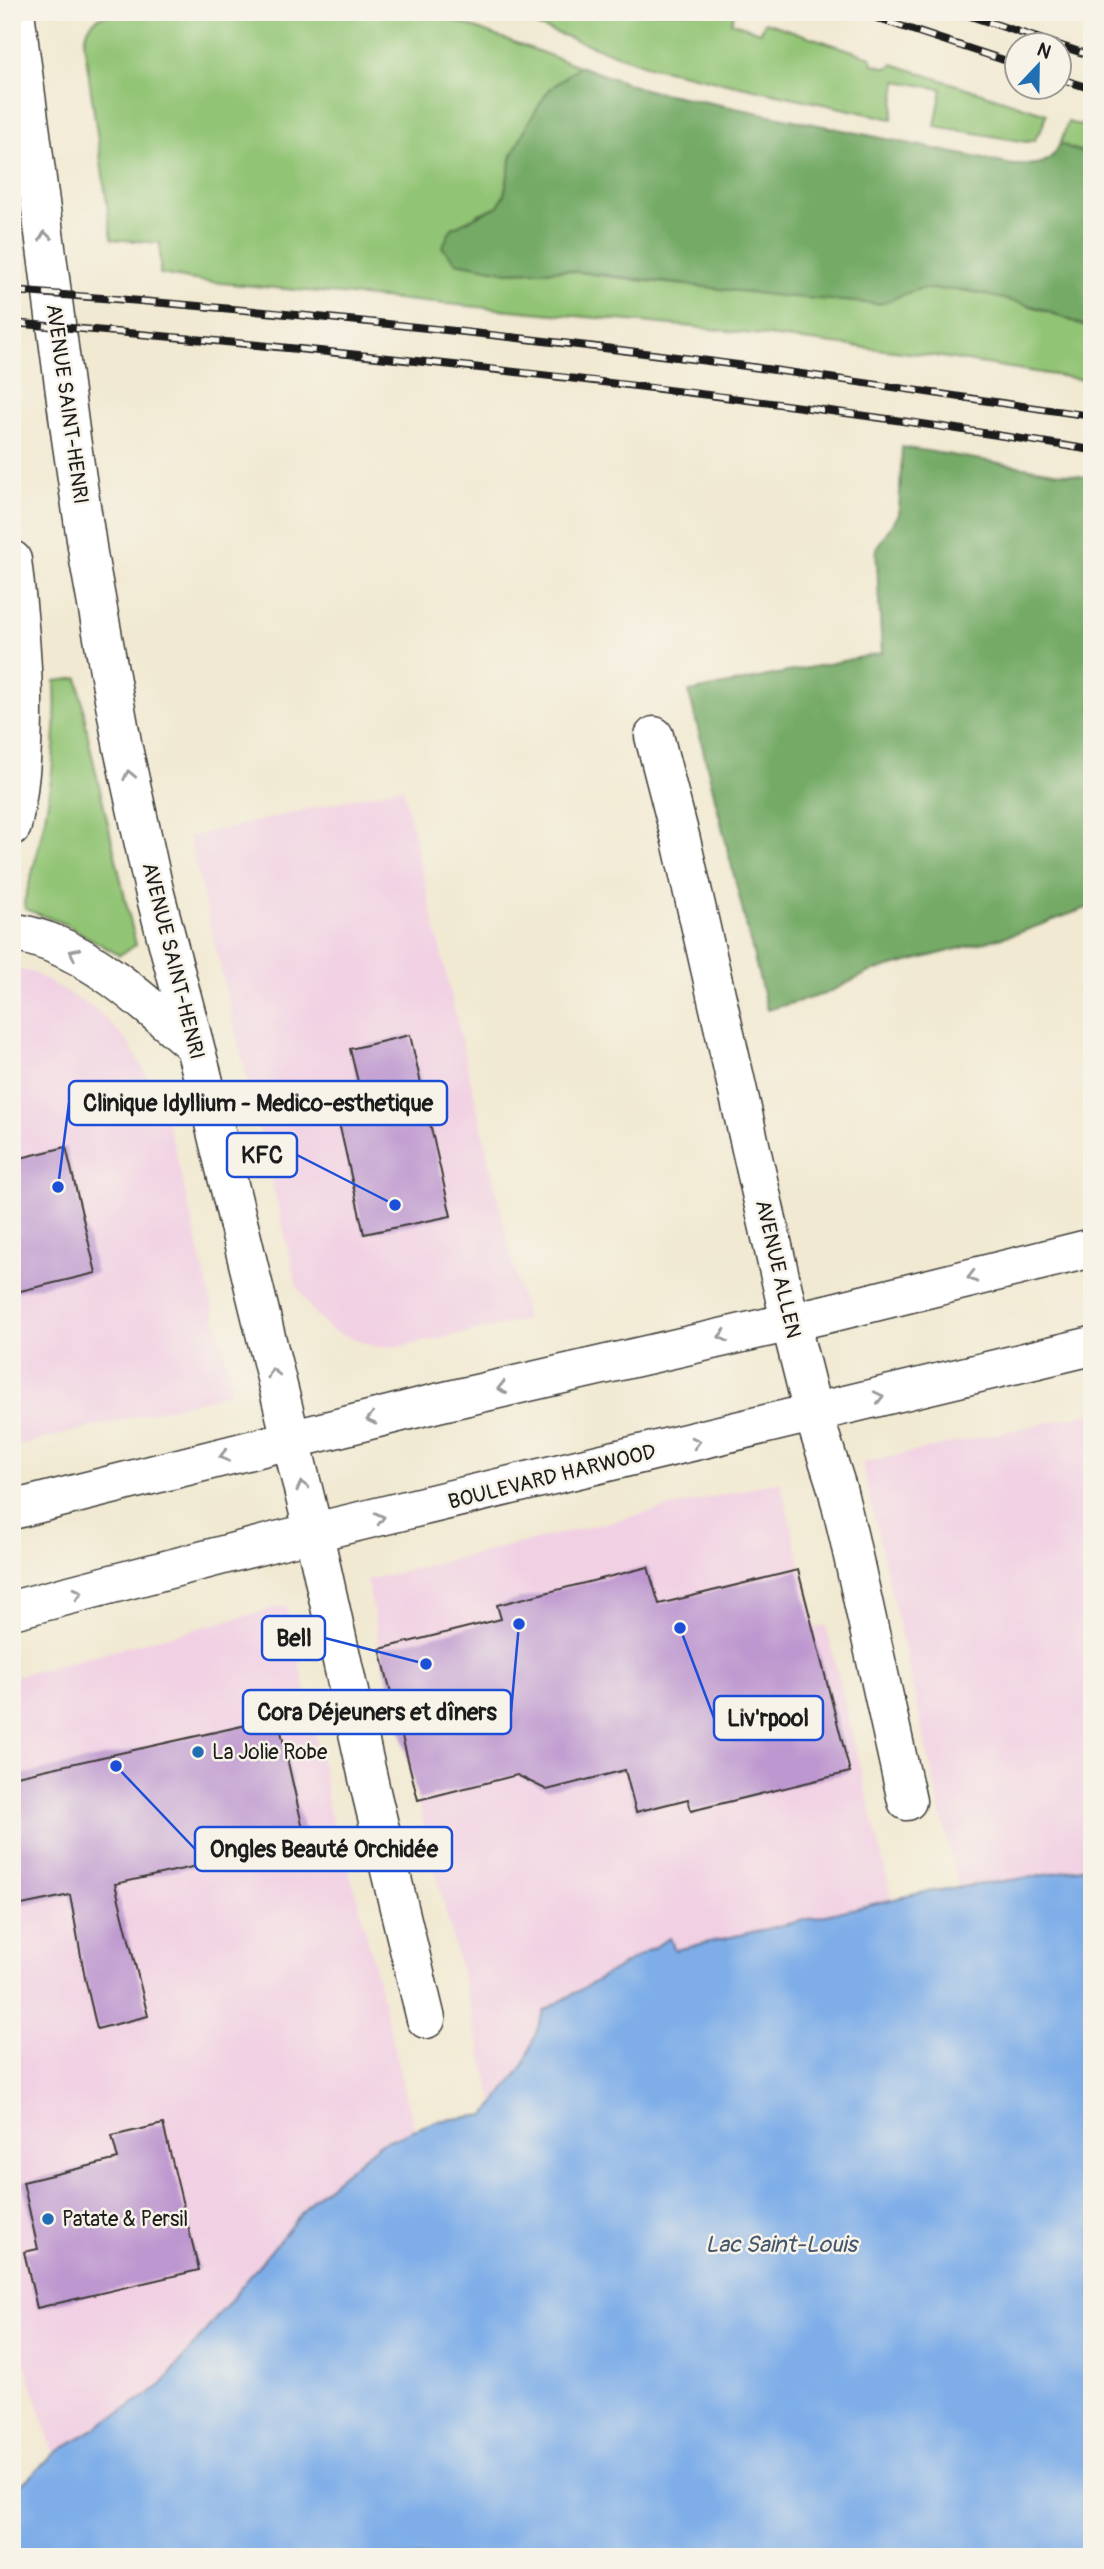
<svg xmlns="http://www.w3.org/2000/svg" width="1104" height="2569" viewBox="0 0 1104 2569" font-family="Pangolin,sans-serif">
	<rect width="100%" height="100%" fill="#f7f3e8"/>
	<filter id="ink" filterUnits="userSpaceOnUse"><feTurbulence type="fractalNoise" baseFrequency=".0143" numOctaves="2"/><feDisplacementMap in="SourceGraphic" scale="14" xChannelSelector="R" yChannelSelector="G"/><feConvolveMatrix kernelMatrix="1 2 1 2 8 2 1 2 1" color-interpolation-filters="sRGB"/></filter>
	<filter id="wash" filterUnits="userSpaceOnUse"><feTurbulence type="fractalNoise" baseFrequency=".00686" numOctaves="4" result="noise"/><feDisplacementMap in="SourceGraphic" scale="28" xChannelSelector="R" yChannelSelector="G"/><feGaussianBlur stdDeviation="1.57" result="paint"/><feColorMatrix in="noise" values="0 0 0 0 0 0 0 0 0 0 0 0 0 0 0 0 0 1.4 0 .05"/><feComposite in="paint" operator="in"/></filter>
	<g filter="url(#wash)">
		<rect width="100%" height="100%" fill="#f1e9d1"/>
		<!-- built -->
		<g fill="#f1d0e3">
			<path d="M403,787l123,533 -123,26 -27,1 -44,-16 -20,-20 -15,-25 -108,-449z"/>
			<path d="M14,968l20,5 65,39 29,30 18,32 17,34 12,42 57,237 -6,7 -214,53z"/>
			<path d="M1092,1413v453l-134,22 -96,-425z"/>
			<path d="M780,1481l36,147 10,-3 66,274 -217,51 -5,-12 -126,73 -19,52 -31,41 -114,-455 -13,-69z"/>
			<path d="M286,1605l38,168 5,37 28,86 58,234 -36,14 -67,56 -152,187 -106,67 -42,-132v-645z"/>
		</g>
		<!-- green -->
		<g fill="#92c475" stroke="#577048" stroke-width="2">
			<path d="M119,12h312l148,54 -31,25 -36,64 -8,40 -6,11 -22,9 32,57 55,-2 71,10 246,24c12,-5 27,-14 40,-15 59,-4 118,18 172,40v52l-157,-25 -241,-29 -494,-46 -40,-7v-31l-48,-4 -28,-197c3,-21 15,-27 35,-30z"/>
			<path d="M498,12h237l-4,10 29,10 5,-10 106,35 2,7 14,4 6,-4 153,50 -4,14 -8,12 -8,2 -91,-16 7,-37 -45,-8 -5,38 -244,-53z"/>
			<path d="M1068,122l24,7v27l-32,-12z"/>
			<path d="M78,678l11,64 47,203 -17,10 -54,-31 -40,-15 -1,-7c23,-79 34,-139 31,-221z"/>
		</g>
		<!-- forest -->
		<g fill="#75aa66" stroke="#486341" stroke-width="2">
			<path d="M579,66l64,23 370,76c23,0 36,2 47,-21l32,12v173l-52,-21 -74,-18 -48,-1 -38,15 -101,-8 -216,-26 -55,2 -52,-10 -14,-15 10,-19 46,-22 6,-11 8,-39 15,-31 21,-34z"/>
			<path d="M902,447l190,31v428l-74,27 -148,39 -45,22 -58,16 -78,-318 193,-39 -6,-105 23,-34z"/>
		</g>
		<!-- water -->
		<path fill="#7eade8" stroke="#4d6482" stroke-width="2" d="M1092,1866v691h-1080v-64l42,-39 106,-67 152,-187 67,-56 57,-23 50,-6 39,-52 19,-52 126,-73 5,12 245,-57 125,-18z"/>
		<g id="blocks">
			<!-- building -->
			<g fill="#bd97cf">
				<path d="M410,1035l41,181 -87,18 -31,-138 27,-6 -10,-41z"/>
				<path d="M66,1147l30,126 -84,20v-133z"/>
				<path d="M648,1567l11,37 139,-34 52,202 -159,39 -3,-12 -52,13 -11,-42 -78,20 -30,-15 -99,25 -38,-151 121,-30 -4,-14z"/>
				<path d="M278,1718l28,124 -191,42 33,132 -51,13 -12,-51 -15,-83 -58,12v-130z"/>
				<path d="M163,2124l36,146 -162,38 -13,-56 14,-3 -15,-67 95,-23 -6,-23z"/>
			</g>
		</g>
	</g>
	<g filter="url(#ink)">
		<use href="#blocks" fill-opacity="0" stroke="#3c3b37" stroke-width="2"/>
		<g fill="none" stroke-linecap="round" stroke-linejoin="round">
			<defs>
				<g id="minor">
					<path d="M654,736l27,104 109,481 23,92 24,75 12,50 58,263"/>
					<path d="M314,1534l58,262 54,223"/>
				</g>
				<g id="secondary">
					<path d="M15,12l56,426 18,122 34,188 31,142 48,184 112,460"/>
					<path d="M12,560c11,89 18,178 0,266"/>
					<path d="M12,933c13,0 24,5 37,9 56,22 99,64 145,103"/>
				</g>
				<g id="trunk">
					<path d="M12,1510l425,-107 393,-90 262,-65"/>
					<path d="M12,1610l265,-69 815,-195"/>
				</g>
			</defs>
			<!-- minor casing -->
			<use href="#minor" stroke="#3c3b37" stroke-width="41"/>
			<!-- secondary casing -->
			<use href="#secondary" stroke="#3c3b37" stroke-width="41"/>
			<!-- trunk casing -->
			<use href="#trunk" stroke="#3c3b37" stroke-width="41"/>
			<!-- minor -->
			<use href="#minor" stroke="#fff" stroke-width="38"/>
			<!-- secondary -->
			<use href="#secondary" stroke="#fff" stroke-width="38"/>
			<!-- trunk -->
			<use href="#trunk" stroke="#fff" stroke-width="38"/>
			<defs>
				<g id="rail">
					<path d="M858,12l158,52"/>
					<path d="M958,12l134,44"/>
					<path d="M1058,78l34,11"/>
					<path d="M12,291c233,17 465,40 696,70 128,17 256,37 384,55"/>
					<path d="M12,323c361,30 722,69 1080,127"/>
				</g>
			</defs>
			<!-- rail casing -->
			<use href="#rail" stroke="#1c1c1c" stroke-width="8"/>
			<!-- rail -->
			<use href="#rail" stroke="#f7f3e8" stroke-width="5" stroke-dasharray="16" stroke-linecap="butt"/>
		</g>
		<!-- one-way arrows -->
		<defs><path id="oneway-chevron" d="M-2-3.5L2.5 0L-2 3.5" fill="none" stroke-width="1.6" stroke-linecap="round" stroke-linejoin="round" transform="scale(1.75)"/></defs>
		<g stroke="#999">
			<use href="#oneway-chevron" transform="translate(45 236) rotate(-97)"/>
			<use href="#oneway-chevron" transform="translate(129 775) rotate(-102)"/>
			<use href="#oneway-chevron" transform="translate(74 953) rotate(-153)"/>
			<use href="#oneway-chevron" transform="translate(972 1277) rotate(166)"/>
			<use href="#oneway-chevron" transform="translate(723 1336) rotate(167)"/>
			<use href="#oneway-chevron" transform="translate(273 1373) rotate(-104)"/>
			<use href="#oneway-chevron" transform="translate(502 1388) rotate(167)"/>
			<use href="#oneway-chevron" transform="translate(879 1397) rotate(-13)"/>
			<use href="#oneway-chevron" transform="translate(371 1419) rotate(166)"/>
			<use href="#oneway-chevron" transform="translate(696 1442) rotate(-14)"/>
			<use href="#oneway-chevron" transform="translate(224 1456) rotate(166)"/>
			<use href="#oneway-chevron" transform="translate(302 1486) rotate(-104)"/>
			<use href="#oneway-chevron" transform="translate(380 1518) rotate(-14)"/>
			<use href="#oneway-chevron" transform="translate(78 1593) rotate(-14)"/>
		</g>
	</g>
	<!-- markers -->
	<g fill="#1f6fb2" stroke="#f7f3e8" stroke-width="2.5">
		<circle cx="198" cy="1752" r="7"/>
		<circle cx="48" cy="2219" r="7"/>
	</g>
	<g text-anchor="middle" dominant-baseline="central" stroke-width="5" stroke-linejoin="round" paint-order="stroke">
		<!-- street labels -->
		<g font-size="21" fill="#1c1c1c" stroke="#f7f3e8">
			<text transform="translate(67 404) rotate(82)">AVENUE SAINT-HENRI</text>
			<text transform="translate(173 961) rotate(76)">AVENUE SAINT-HENRI</text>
			<text transform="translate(778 1269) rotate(77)">AVENUE ALLEN</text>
			<text transform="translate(552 1477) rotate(-14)">BOULEVARD HARWOOD</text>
		</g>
		<!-- poi labels -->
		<g font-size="21" fill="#1c1c1c" stroke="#f7f3e8" text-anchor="start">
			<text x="212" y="1752">La Jolie Robe</text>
			<text x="62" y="2219">Patate &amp; Persil</text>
		</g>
		<!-- water labels -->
		<g font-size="23" font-style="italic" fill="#43566e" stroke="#f7f3e8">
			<text x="781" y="2244">Lac Saint-Louis</text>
		</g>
	</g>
	<!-- callouts -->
	<path fill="none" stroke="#1d4ed8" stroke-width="2.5" d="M58 1187L69 1103M395 1205L297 1155M426 1664L325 1638M519 1624L511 1712M680 1628L714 1718M116 1766L195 1849"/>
	<g fill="#1d4ed8" stroke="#f7f3e8" stroke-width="2.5">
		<circle cx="58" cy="1187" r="7"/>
		<circle cx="395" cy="1205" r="7"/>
		<circle cx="426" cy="1664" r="7"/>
		<circle cx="519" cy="1624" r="7"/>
		<circle cx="680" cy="1628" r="7"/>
		<circle cx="116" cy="1766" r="7"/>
	</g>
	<g fill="#f7f3e8" stroke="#1d4ed8" stroke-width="2.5">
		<rect x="69" y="1081" width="378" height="44" rx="7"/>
		<rect x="227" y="1133" width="70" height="44" rx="7"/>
		<rect x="262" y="1616" width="63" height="44" rx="7"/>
		<rect x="243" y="1690" width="268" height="44" rx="7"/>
		<rect x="714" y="1696" width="109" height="44" rx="7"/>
		<rect x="195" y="1827" width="257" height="44" rx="7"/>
	</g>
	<g font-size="23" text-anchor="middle" font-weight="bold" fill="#1c1c1c">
		<text x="258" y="1111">Clinique Idyllium - Medico-esthetique</text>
		<text x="262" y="1163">KFC</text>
		<text x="294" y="1646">Bell</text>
		<text x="377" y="1720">Cora Déjeuners et dîners</text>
		<text x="768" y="1726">Liv'rpool</text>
		<text x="324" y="1857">Ongles Beauté Orchidée</text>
	</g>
	<!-- margin -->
	<rect width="1104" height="2569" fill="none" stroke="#f7f3e8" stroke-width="42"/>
	<!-- north arrow -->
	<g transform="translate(1038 66) rotate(22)"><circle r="33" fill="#f7f3e8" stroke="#9f9d96" stroke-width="2"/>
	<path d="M0-5L12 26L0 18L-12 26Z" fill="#1f6fb2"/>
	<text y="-10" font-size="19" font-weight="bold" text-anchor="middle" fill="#1c1c1c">N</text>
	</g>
</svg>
